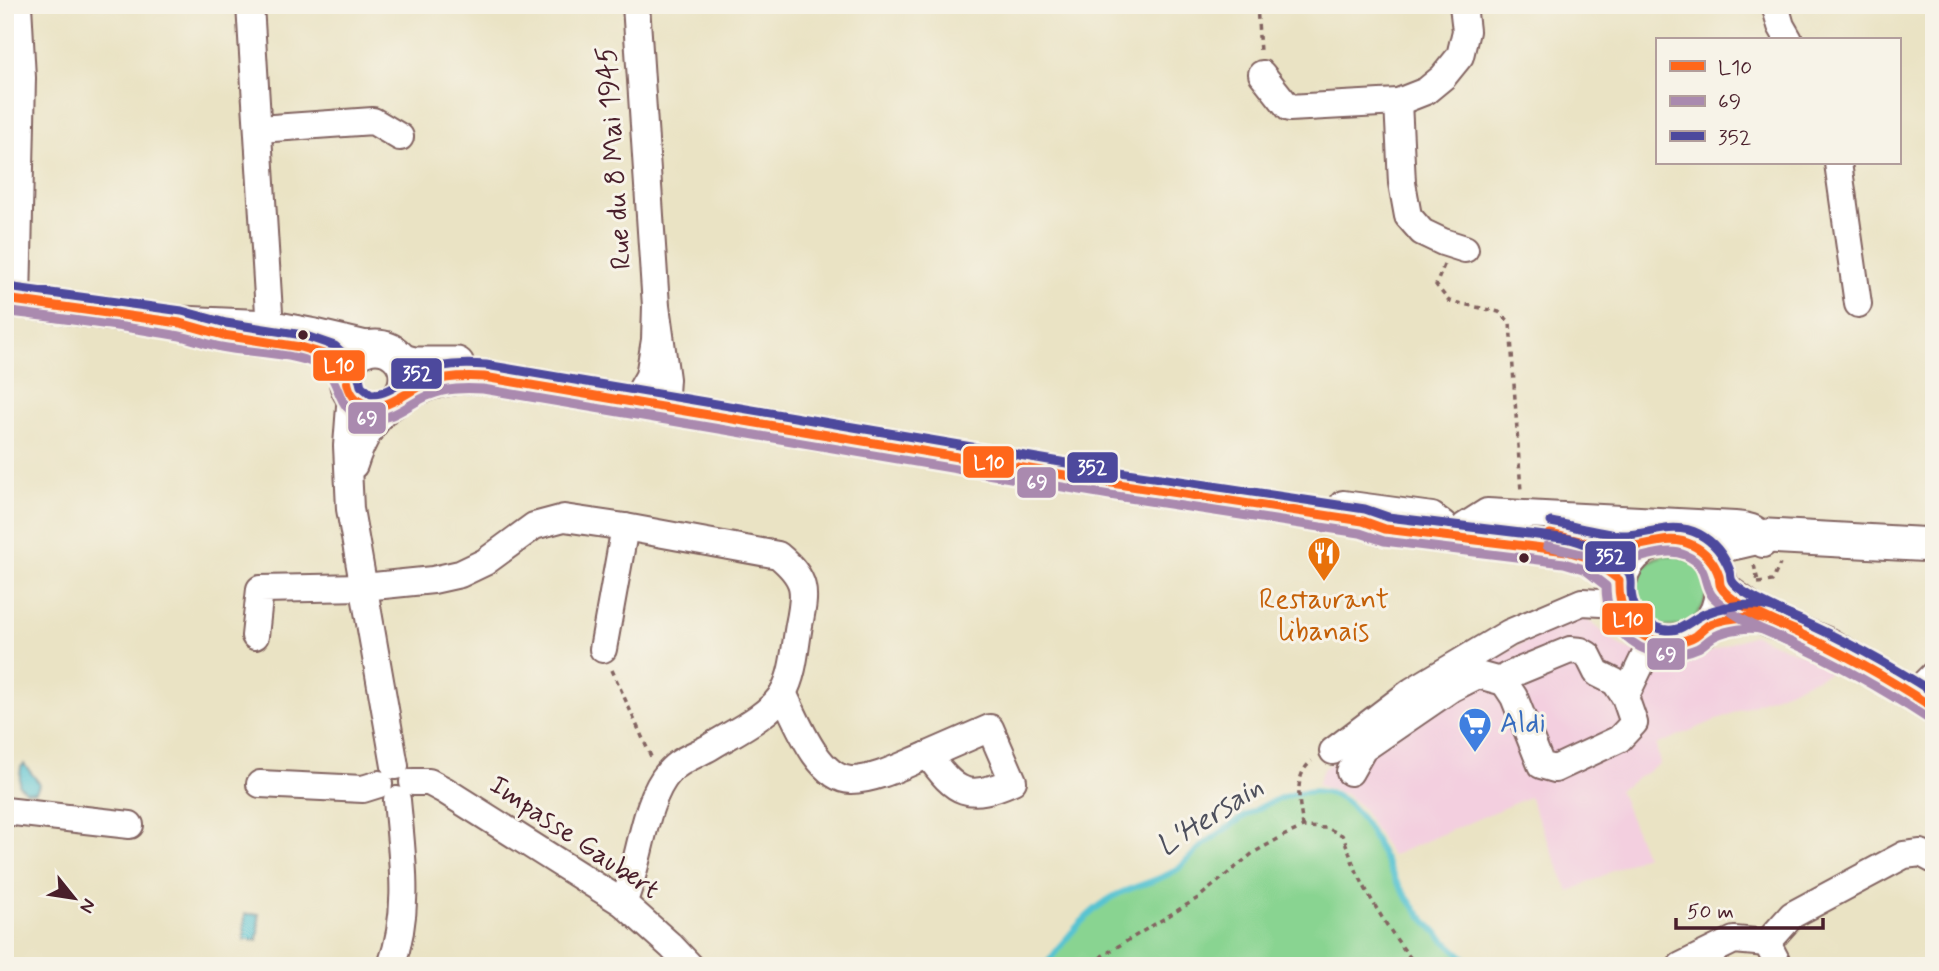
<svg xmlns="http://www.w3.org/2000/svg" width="1939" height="971" viewBox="0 0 1939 971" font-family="Mynerve,sans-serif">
	<rect width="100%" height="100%" fill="#f7f3e8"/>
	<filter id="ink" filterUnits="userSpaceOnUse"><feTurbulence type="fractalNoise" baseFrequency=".0143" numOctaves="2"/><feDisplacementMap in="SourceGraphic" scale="14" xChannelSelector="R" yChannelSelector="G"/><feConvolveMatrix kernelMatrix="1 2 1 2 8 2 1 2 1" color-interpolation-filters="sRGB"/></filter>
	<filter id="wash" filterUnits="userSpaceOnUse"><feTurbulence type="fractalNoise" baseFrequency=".00686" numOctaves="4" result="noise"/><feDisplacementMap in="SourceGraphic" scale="28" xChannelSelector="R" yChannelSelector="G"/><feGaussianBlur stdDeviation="1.57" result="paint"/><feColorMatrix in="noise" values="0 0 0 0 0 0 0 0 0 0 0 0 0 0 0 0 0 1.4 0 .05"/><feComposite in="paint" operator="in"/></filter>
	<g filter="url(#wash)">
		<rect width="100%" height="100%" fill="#eae3c4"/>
		<!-- built -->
		<path fill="#f3cfdf" d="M1583,616l37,30 43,17 29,-3 38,-17 24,-8 52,21 28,15 -178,74 4,19 -41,26 26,65 -76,37 -40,-95 -138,59 -29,-48 -17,-14 -28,-9 6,-16 30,-24 116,-74 65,-34z"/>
		<!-- green -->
		<g fill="#89d491" stroke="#6a7a5e" stroke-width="2">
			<circle cx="1670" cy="591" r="36"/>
			<path d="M1312,791c6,1 14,1 21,4 38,16 55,80 80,112 17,23 39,42 62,59h-430l42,-52 28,-19 62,-26 24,-22 45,-32 42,-20z"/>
		</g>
		<!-- water -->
		<g fill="#57c3d1" stroke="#50717e" stroke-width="2">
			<path d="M24,764l15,19 -1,5 -4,4 -8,-1 -7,-6 2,-18z"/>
			<path d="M245,914h14l-1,26h-14z"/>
		</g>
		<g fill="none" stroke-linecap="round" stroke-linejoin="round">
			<!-- stream -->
			<path stroke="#57c3d1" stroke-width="6" d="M1045,966c21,-27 40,-54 71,-71 19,-10 45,-14 63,-27 8,-7 15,-15 23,-22 33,-25 101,-76 143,-45 24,19 36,54 51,80 21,34 47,61 79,85"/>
		</g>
	</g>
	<g filter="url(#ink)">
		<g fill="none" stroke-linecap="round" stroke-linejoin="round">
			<defs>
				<g id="minor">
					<path d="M250,5l19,308 -2,14"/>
					<path d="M636,5l20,301 10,73 -1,15 -11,11 -13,-15 8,-14 6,-36 1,-34"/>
					<path d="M1775,5l6,21 8,14"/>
					<path d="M1262,74l27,34 109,-6 28,-11 17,-14 17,-21 6,-25 -3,-26"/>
					<path d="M1398,102l4,81 6,33 14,16 21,10 22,7"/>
					<path d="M259,129l114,-8 27,16"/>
					<path d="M1838,163l20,141"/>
					<path d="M17,301l5,-223 -4,-73"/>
					<path d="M351,393l-4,53 3,63 45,257"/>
					<path d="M354,465c8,-26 20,-44 40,-63"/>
					<path d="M1343,504l89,12 11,8"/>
					<path d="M1465,526l22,-14 248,13c14,1 27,3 28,19"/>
					<path d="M255,636l5,-47 104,-2 69,-7 27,-6 25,-12 49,-36 30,-8 61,9 153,28c29,24 28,36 21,70 -4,22 -5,49 -16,68 -12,22 -52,41 -73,54 -14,8 -31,13 -41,25 -26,29 -29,93 -46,131"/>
					<path d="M603,649l22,-122"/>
					<path d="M783,693c13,26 35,86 68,87 25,0 54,-16 77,-25"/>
					<path d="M1911,693l9,-5 14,-14"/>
					<path d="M1625,697l-10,-15 -18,-9 -9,-18 -7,-4 -11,-1 -63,26 -3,6 10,15 27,68 14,4 64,-30 15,-16 -9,-26 28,-58"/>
					<path d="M990,728l23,53c-45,20 -57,13 -85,-26z"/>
					<path d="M1333,751l79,-60 97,-58 73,-31 38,2"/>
					<path d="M1350,772l13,-23 89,-61 26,-13 26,7"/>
					<path d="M413,782h16l15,8 179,113 48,43 19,20"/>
					<path d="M260,784l103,5 16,-5"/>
					<path d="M5,811l125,14"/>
					<path d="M391,966c20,-55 11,-109 6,-166"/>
					<path d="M1681,966l53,-26 33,3"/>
					<path d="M1779,966l-12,-23 25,-28 112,-60 17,-2 13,7"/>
				</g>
				<g id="major">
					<path d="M5,299l175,24 87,4 48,9 51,12"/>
					<circle cx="376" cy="377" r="30"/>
					<path d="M402,361l12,3h43"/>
					<path d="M399,397c27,-16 53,-22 85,-20l634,107 245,37 22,8 182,22 23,7 29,22"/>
					<circle cx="1670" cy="591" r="51"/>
					<path d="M1699,548c24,-1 46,-9 69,-12l166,9"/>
					<path d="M1721,588l40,29 65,27 79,45 29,19"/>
				</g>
			</defs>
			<!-- minor casing -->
			<use href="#minor" stroke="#826461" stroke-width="30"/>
			<!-- major casing -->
			<use href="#major" stroke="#826461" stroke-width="37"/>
			<!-- path -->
			<g stroke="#826461" stroke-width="3.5" stroke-dasharray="5 5" stroke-linecap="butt">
				<path d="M1257,5l3,47"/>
				<path d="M1444,265l-8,20 13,16 50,11 11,10 11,170"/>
				<path d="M1754,565l4,16"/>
				<path d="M1758,583l14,-2 8,-17"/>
				<path d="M612,670l40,89"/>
				<path d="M1303,827c-3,-23 -11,-51 9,-66"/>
				<path d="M1094,966l8,-10 96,-58 55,-45 30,-17 20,-9 24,1 15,7c6,12 9,25 15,37 16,33 36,65 60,94"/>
			</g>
			<!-- minor -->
			<use href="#minor" stroke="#fff" stroke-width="26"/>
			<!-- major -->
			<use href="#major" stroke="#fff" stroke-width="33"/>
			<defs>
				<g id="bus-1">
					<path d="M5,299l175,24 43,12 77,12 27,8 19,17c1,11 3,23 13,29 24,17 48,-12 70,-19 18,-6 37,-6 55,-5l634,107 245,37 22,8 182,22 23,7 29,22c-1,25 8,51 34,60 12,4 31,3 42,-4 4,-3 8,-7 12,-10 12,-7 29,-8 42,-9 17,-1 29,7 45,14 49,21 95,48 140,77"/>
					<path d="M1550,534c24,5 49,13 74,13 24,0 45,-14 68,-2 13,6 23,18 27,31 1,4 0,8 2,11 8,16 61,38 78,45"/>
				</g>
				<g id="bus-2">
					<path d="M5,311c57,8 113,14 169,24 16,2 31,9 47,12 30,6 72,5 99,19 23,11 13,46 47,52 25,5 41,-15 63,-23 17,-7 35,-7 53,-6l633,107 244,37 24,8 180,22 20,6 22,17c0,18 6,36 18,49 19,20 49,24 74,13 6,-3 11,-9 17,-12 12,-6 34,-10 48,-6 10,3 19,9 29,13 47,21 92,47 135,75"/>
					<path d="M1547,546c29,6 60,17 91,12 15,-3 31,-10 47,-3 26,11 16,30 29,43 22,21 52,34 79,45"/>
				</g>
				<g id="bus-3">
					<path d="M7,287l175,24 44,12 77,12 32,11 21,19 5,21 10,8c17,1 30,-13 44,-20 22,-10 47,-11 71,-9l634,107 245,37 23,8 182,22c18,5 48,18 59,34 3,5 2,10 2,16 0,16 9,32 24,38 23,10 32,-5 49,-13 14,-6 32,-9 47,-9 18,-1 30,7 46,14 48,21 93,46 137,74"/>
					<path d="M1551,522c23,4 46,11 69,13 28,1 52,-15 79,-1 15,8 25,21 31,37 1,3 0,7 2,10 8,13 56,34 71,40"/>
				</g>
			</defs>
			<!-- bus-1 casing -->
			<use href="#bus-1" stroke="#f7f3e8" stroke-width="14"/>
			<!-- bus-2 casing -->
			<use href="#bus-2" stroke="#f7f3e8" stroke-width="14"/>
			<!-- bus-3 casing -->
			<use href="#bus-3" stroke="#f7f3e8" stroke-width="14"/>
			<!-- bus-1 -->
			<use href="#bus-1" stroke="#ff671b" stroke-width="9"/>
			<!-- bus-2 -->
			<use href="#bus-2" stroke="#aa8aaf" stroke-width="9"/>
			<!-- bus-3 -->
			<use href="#bus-3" stroke="#4d499d" stroke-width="9"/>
		</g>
	</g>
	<!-- icons -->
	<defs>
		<symbol id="restaurant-pin" viewBox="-11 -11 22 30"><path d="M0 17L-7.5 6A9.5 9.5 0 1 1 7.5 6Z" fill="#e8710a" stroke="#f7f3e8"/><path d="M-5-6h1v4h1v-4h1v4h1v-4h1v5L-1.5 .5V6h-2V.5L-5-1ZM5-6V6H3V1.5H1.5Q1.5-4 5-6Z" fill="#fff"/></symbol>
		<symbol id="supermarket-pin" viewBox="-11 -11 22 30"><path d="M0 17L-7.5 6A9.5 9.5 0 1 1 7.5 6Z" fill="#3f7fe0" stroke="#f7f3e8"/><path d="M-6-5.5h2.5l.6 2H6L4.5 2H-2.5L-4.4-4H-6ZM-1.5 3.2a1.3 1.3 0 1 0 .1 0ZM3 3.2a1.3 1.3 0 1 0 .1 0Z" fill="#fff"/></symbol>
	</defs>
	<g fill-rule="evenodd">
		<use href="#restaurant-pin" x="1305" y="534" width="38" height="52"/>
		<use href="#supermarket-pin" x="1456" y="705" width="38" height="52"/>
	</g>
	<!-- markers -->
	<g fill="#4a1f2b" stroke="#f7f3e8" stroke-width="2.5">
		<circle cx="303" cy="335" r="6"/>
		<circle cx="1524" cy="558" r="6"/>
	</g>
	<g text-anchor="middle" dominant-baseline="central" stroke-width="6" stroke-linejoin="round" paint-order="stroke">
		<!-- street labels -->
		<g font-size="28" fill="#4a1f2b" stroke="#f7f3e8">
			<text transform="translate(615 158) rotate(-94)">Rue du 8 Mai 1945</text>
			<text transform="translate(574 838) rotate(34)">Impasse Gaubert</text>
		</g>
		<!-- food labels -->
		<g font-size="28" fill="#c56008" stroke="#f7f3e8">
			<text x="1324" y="600">Restaurant<tspan x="1324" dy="32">libanais</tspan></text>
		</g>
		<!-- shop labels -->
		<g font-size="28" fill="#366cbe" stroke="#f7f3e8" text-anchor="start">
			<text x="1500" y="724">Aldi</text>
		</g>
		<!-- water labels -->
		<g font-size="30" font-style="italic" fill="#4e505d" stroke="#f7f3e8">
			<text transform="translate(1210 817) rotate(-33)">L'Hersain</text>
		</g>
	</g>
	<g stroke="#f7f3e8" stroke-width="2.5">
		<rect x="312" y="349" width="54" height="33" rx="7" fill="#ff671b"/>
		<rect x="390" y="357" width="53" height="33" rx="7" fill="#4d499d"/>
		<rect x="347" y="401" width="40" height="34" rx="7" fill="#aa8aaf"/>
		<rect x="962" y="445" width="53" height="34" rx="7" fill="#ff671b"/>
		<rect x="1066" y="451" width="53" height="33" rx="7" fill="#4d499d"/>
		<rect x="1016" y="466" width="41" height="33" rx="7" fill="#aa8aaf"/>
		<rect x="1584" y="540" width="53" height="33" rx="7" fill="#4d499d"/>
		<rect x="1601" y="602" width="53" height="34" rx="7" fill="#ff671b"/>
		<rect x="1646" y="637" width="40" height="34" rx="7" fill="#aa8aaf"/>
	</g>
	<g font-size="19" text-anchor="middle" font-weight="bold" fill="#fff">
		<text x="339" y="372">L10</text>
		<text x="417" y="380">352</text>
		<text x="367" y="425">69</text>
		<text x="989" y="469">L10</text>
		<text x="1092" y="474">352</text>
		<text x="1037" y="489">69</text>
		<text x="1610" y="563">352</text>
		<text x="1628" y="626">L10</text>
		<text x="1666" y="661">69</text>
	</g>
	<!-- margin -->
	<rect width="1939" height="971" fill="none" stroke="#f7f3e8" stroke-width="28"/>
	<!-- legend -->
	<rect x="1656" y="38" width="245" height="126" fill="#f7f3e8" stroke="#b29e9c" stroke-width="2"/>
	<rect x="1670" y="61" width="35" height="10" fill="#ff671b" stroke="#b29e9c" stroke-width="2"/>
	<text x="1718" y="74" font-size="21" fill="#4a1f2b">L10</text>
	<rect x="1670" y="96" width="35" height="10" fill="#aa8aaf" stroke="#b29e9c" stroke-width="2"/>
	<text x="1718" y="108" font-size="21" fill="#4a1f2b">69</text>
	<rect x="1670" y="131" width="35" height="10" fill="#4d499d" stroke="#b29e9c" stroke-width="2"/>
	<text x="1718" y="144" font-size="21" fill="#4a1f2b">352</text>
	<!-- north arrow -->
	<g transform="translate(74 898) rotate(120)" stroke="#f7f3e8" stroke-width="5" paint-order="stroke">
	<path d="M0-5L12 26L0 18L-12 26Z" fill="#4a1f2b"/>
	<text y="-10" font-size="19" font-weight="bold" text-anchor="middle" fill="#4a1f2b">N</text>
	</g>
	<!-- scale -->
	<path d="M1676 918v10h147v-10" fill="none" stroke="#4a1f2b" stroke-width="3.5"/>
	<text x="1687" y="918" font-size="21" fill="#4a1f2b" stroke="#f7f3e8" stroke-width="5" paint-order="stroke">50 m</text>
</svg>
